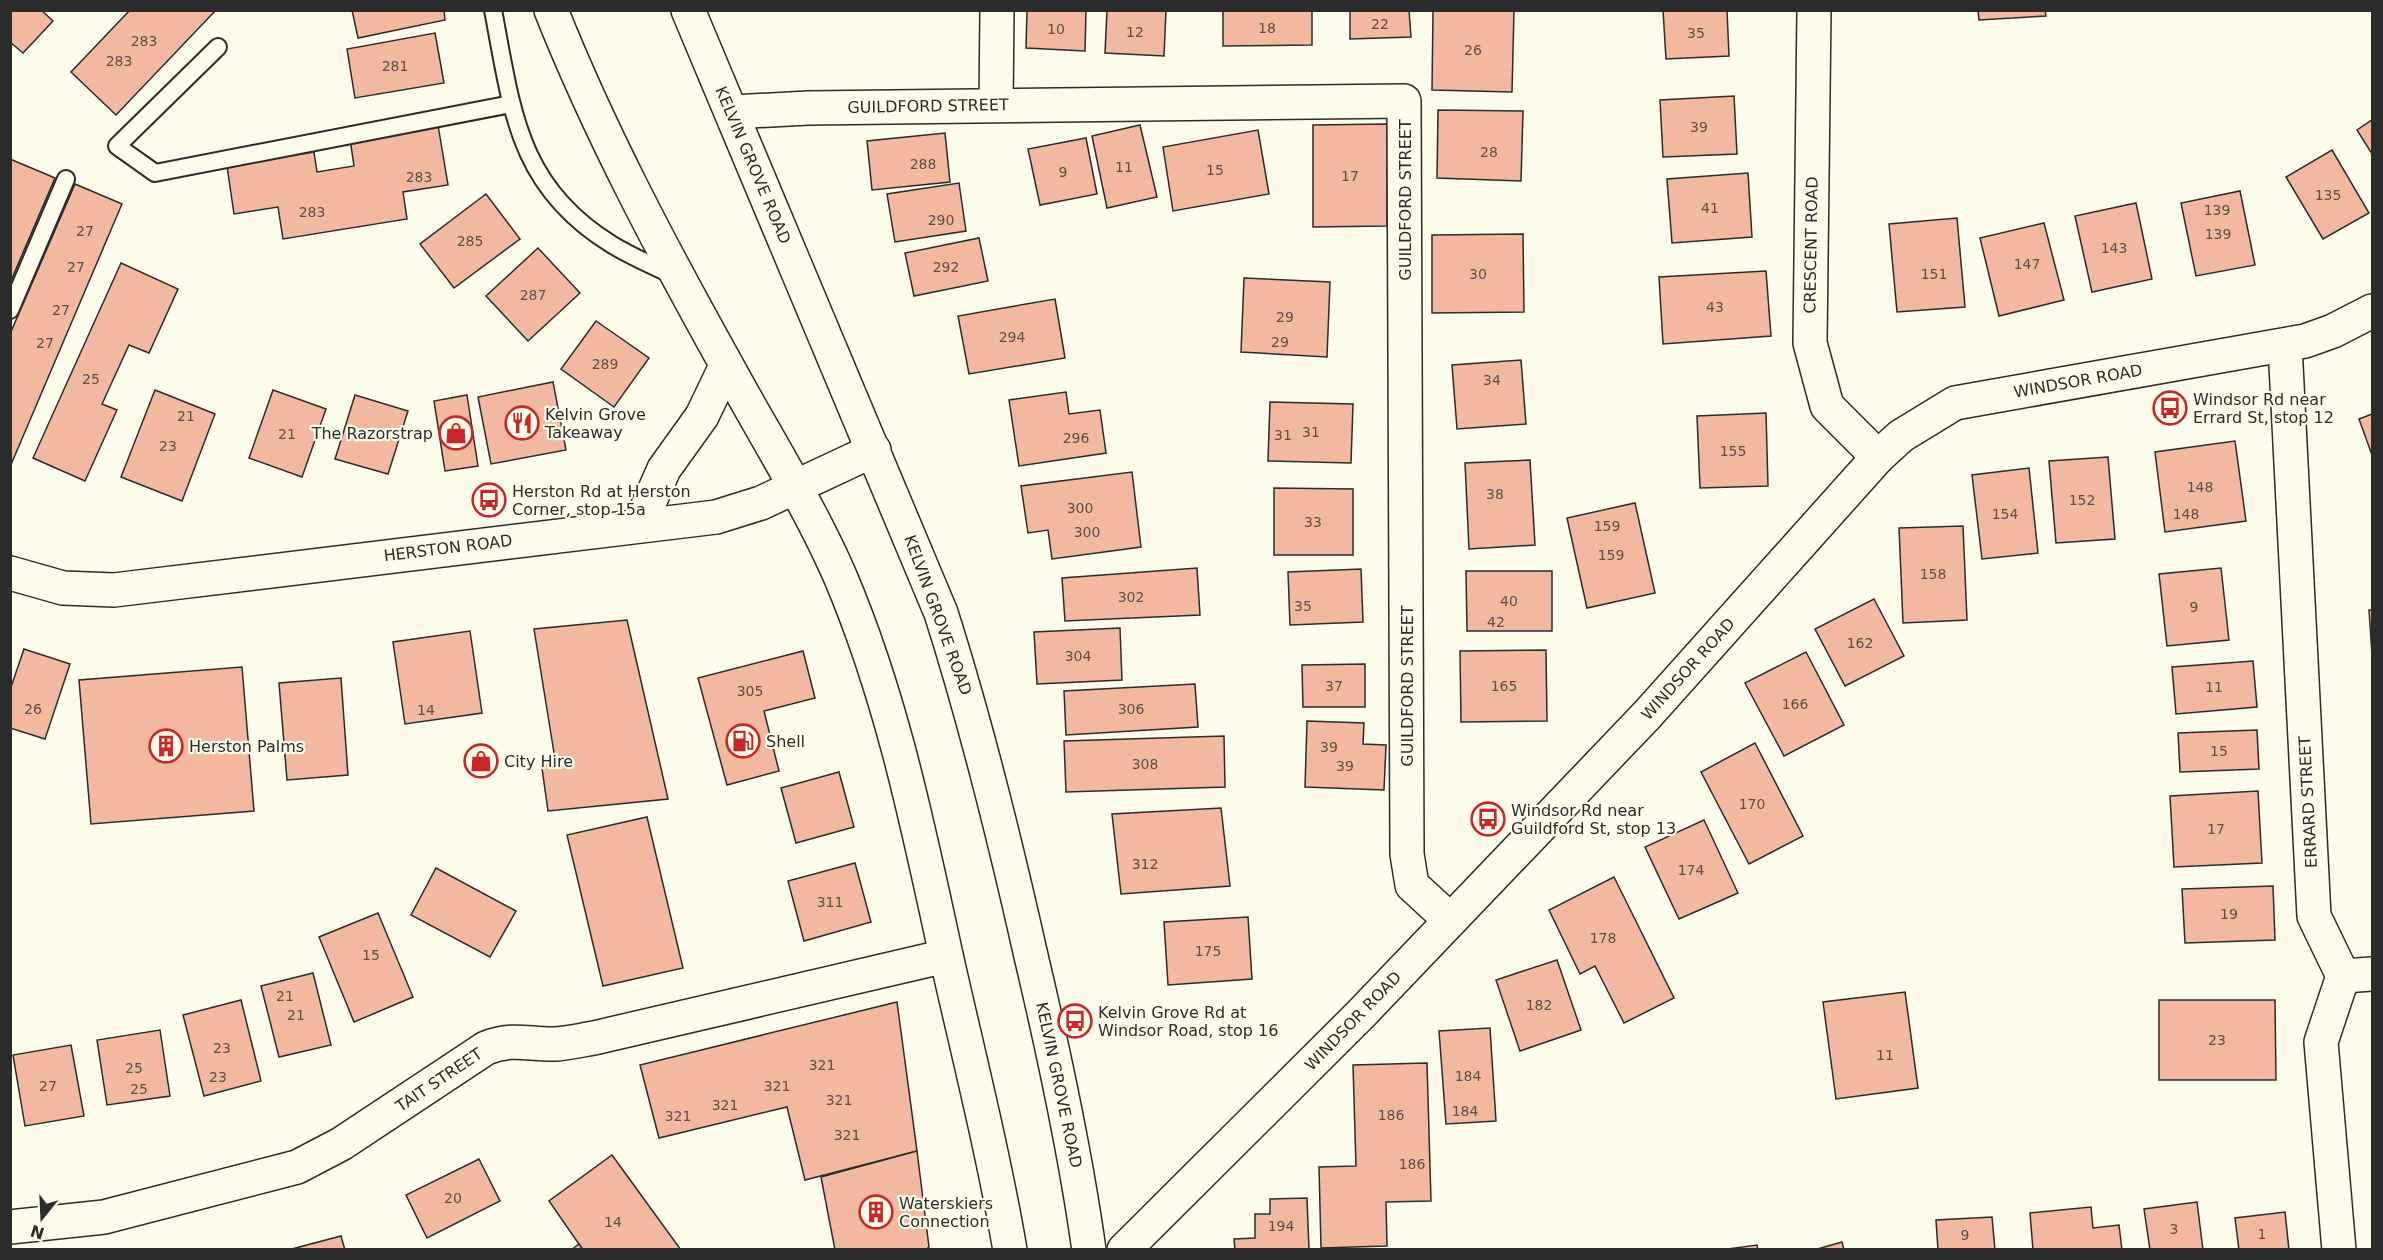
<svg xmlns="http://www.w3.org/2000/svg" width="2383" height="1260" viewBox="0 0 2383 1260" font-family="'DejaVu Sans',sans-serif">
	<rect width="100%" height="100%" fill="#fdfbea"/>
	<!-- building -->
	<g fill="#f2b8a0" stroke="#2b2b2b" stroke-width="1.5">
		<path d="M10,10h31l12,11 -30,32 -13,-11z"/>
		<path d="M130,10h86l-100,105 -45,-43z"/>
		<path d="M352,10h92l1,10 -87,18z"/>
		<path d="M1027,10h59l-1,41 -59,-3z"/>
		<path d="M1107,10h59l-2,46 -59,-3z"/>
		<path d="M1223,10h89v35l-89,1z"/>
		<path d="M1350,10h59l2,27 -61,2z"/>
		<path d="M1433,10h81l-2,82 -80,-2z"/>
		<path d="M1663,10h64l2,46 -63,3z"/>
		<path d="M1978,10h67l1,6 -67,4z"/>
		<path d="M435,33l9,50 -89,15 -8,-49z"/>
		<path d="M1734,96l3,58 -74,3 -3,-57z"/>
		<path d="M1438,110l85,1 -2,70 -84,-3z"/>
		<path d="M2372,120v34l-15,-24z"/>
		<path d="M1387,124v102l-74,1v-102z"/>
		<path d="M438,125l10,60 -45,7 4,27 -124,20 -5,-32 -44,7 -7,-48 87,-14 3,20 37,-6 -4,-27z"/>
		<path d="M1140,125l17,72 -50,11 -15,-72z"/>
		<path d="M1258,130l11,64 -96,17 -10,-64z"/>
		<path d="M945,133l5,49 -78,8 -5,-49z"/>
		<path d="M1086,138l11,56 -57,11 -12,-56z"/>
		<path d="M2332,150l37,63 -46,26 -37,-62z"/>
		<path d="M10,159l45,19 -45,105z"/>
		<path d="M1748,173l4,64 -80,6 -5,-64z"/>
		<path d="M959,183l7,48 -71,11 -8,-48z"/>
		<path d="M75,184l47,20 -112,263v-133z"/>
		<path d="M2240,191l15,74 -59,11 -15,-73z"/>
		<path d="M486,194l34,45 -66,49 -34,-44z"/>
		<path d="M2136,203l16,76 -60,13 -17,-76z"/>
		<path d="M1957,218l8,89 -68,5 -8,-88z"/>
		<path d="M2044,223l20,77 -65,16 -19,-78z"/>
		<path d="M1523,234l1,78 -92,1v-78z"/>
		<path d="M979,238l9,43 -74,15 -9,-43z"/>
		<path d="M538,248l42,45 -52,48 -42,-45z"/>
		<path d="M121,263l57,26 -29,64 -20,-8 -27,59 15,6 -32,71 -52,-23z"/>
		<path d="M1766,271l5,65 -108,8 -4,-67z"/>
		<path d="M1244,278l86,4 -3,75 -86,-5z"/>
		<path d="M1055,299l10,59 -96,16 -11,-58z"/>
		<path d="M596,321l53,37 -35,49 -53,-38z"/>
		<path d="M1521,360l5,64 -69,5 -5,-64z"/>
		<path d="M553,382l13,68 -75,14 -13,-67z"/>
		<path d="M155,390l60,24 -33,87 -61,-24z"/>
		<path d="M273,390l53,19 -24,68 -53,-19z"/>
		<path d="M1066,392l3,22 31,-4 6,43 -87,13 -10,-66z"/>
		<path d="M355,395l53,16 -20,63 -53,-15z"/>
		<path d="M467,395l11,71 -33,5 -11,-70z"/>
		<path d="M1270,402l83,2 -2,59 -83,-2z"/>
		<path d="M1766,413l2,73 -68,2 -3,-72z"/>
		<path d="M2372,414v41l-13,-36z"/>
		<path d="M2235,441l11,80 -81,11 -10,-80z"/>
		<path d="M2108,457l7,82 -59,4 -7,-82z"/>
		<path d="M1530,460l5,85 -66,4 -4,-86z"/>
		<path d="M2029,468l9,85 -56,6 -10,-84z"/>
		<path d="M1132,472l9,75 -89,12 -4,-29 -20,3 -7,-47z"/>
		<path d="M1274,488l79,1v66h-79z"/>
		<path d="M1635,503l20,90 -68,15 -20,-90z"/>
		<path d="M1963,526l4,94 -64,3 -4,-95z"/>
		<path d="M1197,568l3,47 -135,6 -3,-43z"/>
		<path d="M2221,568l8,72 -62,6 -8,-72z"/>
		<path d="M1361,569l2,53 -73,3 -2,-53z"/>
		<path d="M1466,571h86v60h-85z"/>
		<path d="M1874,599l30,57 -59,30 -30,-57z"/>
		<path d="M2369,610h3v45z"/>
		<path d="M627,620l41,179 -120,12 -7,-50 14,-2 -21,-130z"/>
		<path d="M1120,628l2,52 -85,4 -3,-52z"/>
		<path d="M470,631l12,82 -77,11 -12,-82z"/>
		<path d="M24,649l46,15 -25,75 -35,-11v-38z"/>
		<path d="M1546,650l1,71 -86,1 -1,-71z"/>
		<path d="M803,651l12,47 -51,13 15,60 -52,14 -29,-107z"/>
		<path d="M1806,652l38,73 -60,31 -39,-73z"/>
		<path d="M2253,661l4,46 -81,7 -4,-47z"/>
		<path d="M1365,664v43h-62l-1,-42z"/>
		<path d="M242,667l12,144 -163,13 -12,-144z"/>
		<path d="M341,678l7,97 -61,5 -8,-97z"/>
		<path d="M1195,684l3,43 -132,8 -2,-44z"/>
		<path d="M1307,721l57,2 -1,21 23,1 -2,45 -79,-3z"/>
		<path d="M2257,730l2,39 -79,3 -2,-39z"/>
		<path d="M1224,736l1,51 -159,5 -2,-51z"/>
		<path d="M1755,743l48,93 -54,28 -48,-92z"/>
		<path d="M839,772l15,55 -58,16 -15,-55z"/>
		<path d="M2258,791l4,72 -88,4 -4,-71z"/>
		<path d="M1221,808l9,78 -109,8 -9,-80z"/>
		<path d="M647,817l36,151 -80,18 -36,-151z"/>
		<path d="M1704,820l34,73 -59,26 -34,-72z"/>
		<path d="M855,863l16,59 -67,19 -16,-60z"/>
		<path d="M436,868l80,43 -26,46 -79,-42z"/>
		<path d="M1614,877l60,121 -50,25 -29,-57 -15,8 -31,-64z"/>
		<path d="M2273,886l2,54 -90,3 -3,-54z"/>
		<path d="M378,913l35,84 -59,25 -35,-85z"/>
		<path d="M1248,917l4,62 -84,6 -4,-63z"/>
		<path d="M1557,960l24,70 -61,21 -24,-71z"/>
		<path d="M313,973l18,72 -52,12 -18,-71z"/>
		<path d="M1905,992l13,96 -82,11 -13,-97z"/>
		<path d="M241,1000l20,81 -57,15 -21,-81z"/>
		<path d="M2159,1000h116l1,80h-117z"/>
		<path d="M897,1002l20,149 -112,29 -18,-73 -128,31 -19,-73z"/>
		<path d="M1490,1028l6,93 -50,3 -7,-93z"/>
		<path d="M160,1030l10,66 -63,9 -10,-65z"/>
		<path d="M71,1045l13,71 -59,10 -12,-71z"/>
		<path d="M1427,1063l4,138 -45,1 1,44 -66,2 -2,-81 37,-1 -3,-101z"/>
		<path d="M917,1151l12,96 -4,3h-90l-14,-73z"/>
		<path d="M612,1155l69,95h-98l-34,-49z"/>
		<path d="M479,1159l21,42 -73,37 -21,-43z"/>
		<path d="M1307,1198l2,52h-74l-1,-11 21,-1v-24h15v-15z"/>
		<path d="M2197,1202l6,48h-53l-6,-41z"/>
		<path d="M2091,1207l2,21 26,-3 3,25h-89l-3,-37z"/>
		<path d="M2285,1212l4,38h-50l-4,-32z"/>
		<path d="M1992,1217l3,33h-57l-2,-30z"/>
		<path d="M341,1236l4,14h-52l-1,-1z"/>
		<path d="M1842,1242l2,8h-30z"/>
		<path d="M579,1244l4,6h-12z"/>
		<path d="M1757,1245l1,5h-38z"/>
	</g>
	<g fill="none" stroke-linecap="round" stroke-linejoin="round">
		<defs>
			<g id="service">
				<path d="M493,10c19,99 24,176 118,234 19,12 41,21 61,31"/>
				<path d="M218,47l-101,99 38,27 356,-69"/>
				<path d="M10,310l56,-131"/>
			</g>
			<g id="minor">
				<path d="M1814,10l-4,333 17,63 51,51"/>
				<path d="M996,105l1,-95"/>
				<path d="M732,112l76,-4 596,-7 3,753 5,31 38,35"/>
				<path d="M2285,345l29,571 29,60 -22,66 18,208"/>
				<path d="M2343,976l29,-2"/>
				<path d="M10,1227l94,-10 193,-50 44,-23 145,-96c28,-11 43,-3 70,-4 13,-1 26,-4 38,-6l352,-82"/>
			</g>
			<g id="secondary">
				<path d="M10,573l53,15 51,2 602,-73 45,-14 113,-53"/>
				<path d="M1124,1250l237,-236 286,-299 231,-258 23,-21 54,-33 350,-62 28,-10 39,-20"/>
			</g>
			<g id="primary">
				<path d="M551,10c49,123 111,239 175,354 38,70 82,139 114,212 52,122 78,250 106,379 22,98 47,196 64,295"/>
				<path d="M688,10l253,603c36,113 64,227 90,343 23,97 44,194 58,294"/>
				<path d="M639,526l25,-57 38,-53 24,-50"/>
			</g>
		</defs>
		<!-- service casing -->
		<use href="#service" stroke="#2b2b2b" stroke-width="20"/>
		<!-- minor casing -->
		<use href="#minor" stroke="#2b2b2b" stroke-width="36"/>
		<!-- secondary casing -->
		<use href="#secondary" stroke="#2b2b2b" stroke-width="36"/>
		<!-- primary casing -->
		<use href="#primary" stroke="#2b2b2b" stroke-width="36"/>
		<!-- service -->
		<use href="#service" stroke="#fdfbea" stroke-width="16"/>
		<!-- minor -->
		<use href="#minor" stroke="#fdfbea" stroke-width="33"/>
		<!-- secondary -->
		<use href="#secondary" stroke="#fdfbea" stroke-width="33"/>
		<!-- primary -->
		<use href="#primary" stroke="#fdfbea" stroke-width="33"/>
	</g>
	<!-- icons -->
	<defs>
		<symbol id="bus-ring" viewBox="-11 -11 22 22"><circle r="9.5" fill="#fdfbea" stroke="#c62828" stroke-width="1.5"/><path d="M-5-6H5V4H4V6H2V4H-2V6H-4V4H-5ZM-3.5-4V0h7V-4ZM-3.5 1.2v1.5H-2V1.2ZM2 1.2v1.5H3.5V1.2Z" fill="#c62828"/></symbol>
		<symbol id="restaurant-ring" viewBox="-11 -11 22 22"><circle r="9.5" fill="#fdfbea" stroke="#c62828" stroke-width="1.5"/><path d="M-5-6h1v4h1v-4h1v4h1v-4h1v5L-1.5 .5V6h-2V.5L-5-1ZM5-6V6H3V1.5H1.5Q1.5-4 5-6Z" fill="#c62828"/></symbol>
		<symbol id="shop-ring" viewBox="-11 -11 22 22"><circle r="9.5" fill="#fdfbea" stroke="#c62828" stroke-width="1.5"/><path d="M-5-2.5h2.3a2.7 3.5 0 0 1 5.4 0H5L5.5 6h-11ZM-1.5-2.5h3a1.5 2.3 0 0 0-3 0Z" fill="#c62828"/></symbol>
		<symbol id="fuel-ring" viewBox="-11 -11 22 22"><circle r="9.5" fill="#fdfbea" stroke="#c62828" stroke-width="1.5"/><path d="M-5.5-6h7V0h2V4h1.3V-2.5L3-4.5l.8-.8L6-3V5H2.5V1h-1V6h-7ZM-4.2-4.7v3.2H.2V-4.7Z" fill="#c62828"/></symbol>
		<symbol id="building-ring" viewBox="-11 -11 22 22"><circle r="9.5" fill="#fdfbea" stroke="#c62828" stroke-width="1.5"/><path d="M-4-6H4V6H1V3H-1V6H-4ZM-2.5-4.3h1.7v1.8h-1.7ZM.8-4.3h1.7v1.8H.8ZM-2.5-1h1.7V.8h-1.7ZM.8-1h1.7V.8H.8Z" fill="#c62828"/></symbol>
	</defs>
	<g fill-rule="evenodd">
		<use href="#bus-ring" x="2151" y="389" width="38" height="38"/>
		<use href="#restaurant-ring" x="503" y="404" width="38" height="38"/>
		<use href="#shop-ring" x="437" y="414" width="38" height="38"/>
		<use href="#bus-ring" x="470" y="481" width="38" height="38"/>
		<use href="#fuel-ring" x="724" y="722" width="38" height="38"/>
		<use href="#building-ring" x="147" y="727" width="38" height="38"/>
		<use href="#shop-ring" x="462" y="742" width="38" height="38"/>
		<use href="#bus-ring" x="1469" y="800" width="38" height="38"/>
		<use href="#bus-ring" x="1056" y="1002" width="38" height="38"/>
		<use href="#building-ring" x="857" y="1193" width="38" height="38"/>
	</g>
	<g text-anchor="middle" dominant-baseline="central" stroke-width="4.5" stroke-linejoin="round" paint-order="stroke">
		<!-- number labels -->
		<g font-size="14" fill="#5d4e48">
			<text x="1380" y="24">22</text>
			<text x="1267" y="28">18</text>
			<text x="1056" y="29">10</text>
			<text x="1135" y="32">12</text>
			<text x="1696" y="33">35</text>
			<text x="144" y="41">283</text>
			<text x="1473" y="50">26</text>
			<text x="119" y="61">283</text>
			<text x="395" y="66">281</text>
			<text x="1699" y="127">39</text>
			<text x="1489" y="152">28</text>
			<text x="923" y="164">288</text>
			<text x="1124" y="167">11</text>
			<text x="1215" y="170">15</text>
			<text x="1063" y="172">9</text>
			<text x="1350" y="176">17</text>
			<text x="419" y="177">283</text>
			<text x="2328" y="195">135</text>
			<text x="1710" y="208">41</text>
			<text x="2217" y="210">139</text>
			<text x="312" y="212">283</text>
			<text x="941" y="220">290</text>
			<text x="85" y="231">27</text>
			<text x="2218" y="234">139</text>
			<text x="470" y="241">285</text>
			<text x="2114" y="248">143</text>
			<text x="2027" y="264">147</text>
			<text x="76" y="267">27</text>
			<text x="946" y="267">292</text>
			<text x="1478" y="274">30</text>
			<text x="1934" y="274">151</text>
			<text x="533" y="295">287</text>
			<text x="1715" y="307">43</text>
			<text x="61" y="310">27</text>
			<text x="1285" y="317">29</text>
			<text x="1012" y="337">294</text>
			<text x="1280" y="342">29</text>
			<text x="45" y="343">27</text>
			<text x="605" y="364">289</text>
			<text x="91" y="379">25</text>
			<text x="1492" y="380">34</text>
			<text x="186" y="416">21</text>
			<text x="1311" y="432">31</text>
			<text x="287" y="434">21</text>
			<text x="1283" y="435">31</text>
			<text x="1076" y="438">296</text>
			<text x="168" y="446">23</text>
			<text x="1733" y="451">155</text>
			<text x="2200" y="487">148</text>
			<text x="1495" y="494">38</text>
			<text x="2082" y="500">152</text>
			<text x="1080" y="508">300</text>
			<text x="2005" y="514">154</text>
			<text x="2186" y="514">148</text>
			<text x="1313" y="522">33</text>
			<text x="1607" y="526">159</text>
			<text x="1087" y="532">300</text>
			<text x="1611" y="555">159</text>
			<text x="1933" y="574">158</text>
			<text x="1131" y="597">302</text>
			<text x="1509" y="601">40</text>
			<text x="1303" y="606">35</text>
			<text x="2194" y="607">9</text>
			<text x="1496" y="622">42</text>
			<text x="1860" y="643">162</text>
			<text x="1078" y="656">304</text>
			<text x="1334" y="686">37</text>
			<text x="1504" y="686">165</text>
			<text x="2214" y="687">11</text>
			<text x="750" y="691">305</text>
			<text x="1795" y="704">166</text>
			<text x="33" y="709">26</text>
			<text x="1131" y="709">306</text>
			<text x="426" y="710">14</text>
			<text x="1329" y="747">39</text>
			<text x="2219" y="751">15</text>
			<text x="1145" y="764">308</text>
			<text x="1345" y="766">39</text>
			<text x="1752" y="804">170</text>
			<text x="2216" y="829">17</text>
			<text x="1145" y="864">312</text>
			<text x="1691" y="870">174</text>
			<text x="830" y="902">311</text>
			<text x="2229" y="914">19</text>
			<text x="1603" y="938">178</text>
			<text x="1208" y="951">175</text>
			<text x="371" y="955">15</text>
			<text x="285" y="996">21</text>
			<text x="1539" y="1005">182</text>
			<text x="296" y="1015">21</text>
			<text x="2217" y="1040">23</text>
			<text x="222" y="1048">23</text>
			<text x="1885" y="1055">11</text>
			<text x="822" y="1065">321</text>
			<text x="134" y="1068">25</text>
			<text x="1468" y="1076">184</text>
			<text x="218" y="1077">23</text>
			<text x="48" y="1086">27</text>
			<text x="777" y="1086">321</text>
			<text x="139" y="1089">25</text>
			<text x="839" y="1100">321</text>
			<text x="725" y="1105">321</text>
			<text x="1465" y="1111">184</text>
			<text x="1391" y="1115">186</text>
			<text x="678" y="1116">321</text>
			<text x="847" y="1135">321</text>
			<text x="1412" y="1164">186</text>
			<text x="453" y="1198">20</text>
			<text x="613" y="1222">14</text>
			<text x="1281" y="1226">194</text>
			<text x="2174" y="1229">3</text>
			<text x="2262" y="1234">1</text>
			<text x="1965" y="1235">9</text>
		</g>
		<!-- street labels -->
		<g font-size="16" fill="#2b2b2b" stroke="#fdfbea">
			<text transform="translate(928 106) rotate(-1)">GUILDFORD STREET</text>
			<text transform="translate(753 165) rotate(67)">KELVIN GROVE ROAD</text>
			<text transform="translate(1405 200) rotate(-90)">GUILDFORD STREET</text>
			<text transform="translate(1811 245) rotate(-89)">CRESCENT ROAD</text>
			<text transform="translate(2078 381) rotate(-10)">WINDSOR ROAD</text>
			<text transform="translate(448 548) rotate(-7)">HERSTON ROAD</text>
			<text transform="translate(938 615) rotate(70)">KELVIN GROVE ROAD</text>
			<text transform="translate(1688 669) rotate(-48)">WINDSOR ROAD</text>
			<text transform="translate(1407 686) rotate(-90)">GUILDFORD STREET</text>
			<text transform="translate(2308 802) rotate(-93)">ERRARD STREET</text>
			<text transform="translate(1353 1021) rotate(-46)">WINDSOR ROAD</text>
			<text transform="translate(439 1080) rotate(-34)">TAIT STREET</text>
			<text transform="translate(1059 1085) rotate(78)">KELVIN GROVE ROAD</text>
		</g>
		<!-- poi labels -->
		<g font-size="16" fill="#2b2b2b" stroke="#fdfbea" text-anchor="start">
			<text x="2193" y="399">Windsor Rd near<tspan x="2193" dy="18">Errard St, stop 12</tspan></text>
			<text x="545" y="414">Kelvin Grove<tspan x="545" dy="18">Takeaway</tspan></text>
			<text x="433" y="433" text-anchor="end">The Razorstrap</text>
			<text x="512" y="491">Herston Rd at Herston<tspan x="512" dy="18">Corner, stop 15a</tspan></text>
			<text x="766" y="741">Shell</text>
			<text x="189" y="746">Herston Palms</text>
			<text x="504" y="761">City Hire</text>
			<text x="1511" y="810">Windsor Rd near<tspan x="1511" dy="18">Guildford St, stop 13</tspan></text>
			<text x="1098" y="1012">Kelvin Grove Rd at<tspan x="1098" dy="18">Windsor Road, stop 16</tspan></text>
			<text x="899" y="1203">Waterskiers<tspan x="899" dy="18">Connection</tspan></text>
		</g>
	</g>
	<!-- border -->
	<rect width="2383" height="1260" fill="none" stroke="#2b2b2b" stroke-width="24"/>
	<!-- north arrow -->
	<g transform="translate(42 1218) rotate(198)" stroke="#fdfbea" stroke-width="4.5" paint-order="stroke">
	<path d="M0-4.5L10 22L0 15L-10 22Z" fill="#2b2b2b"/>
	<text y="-9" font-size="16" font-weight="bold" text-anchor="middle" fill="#2b2b2b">N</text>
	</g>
</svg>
